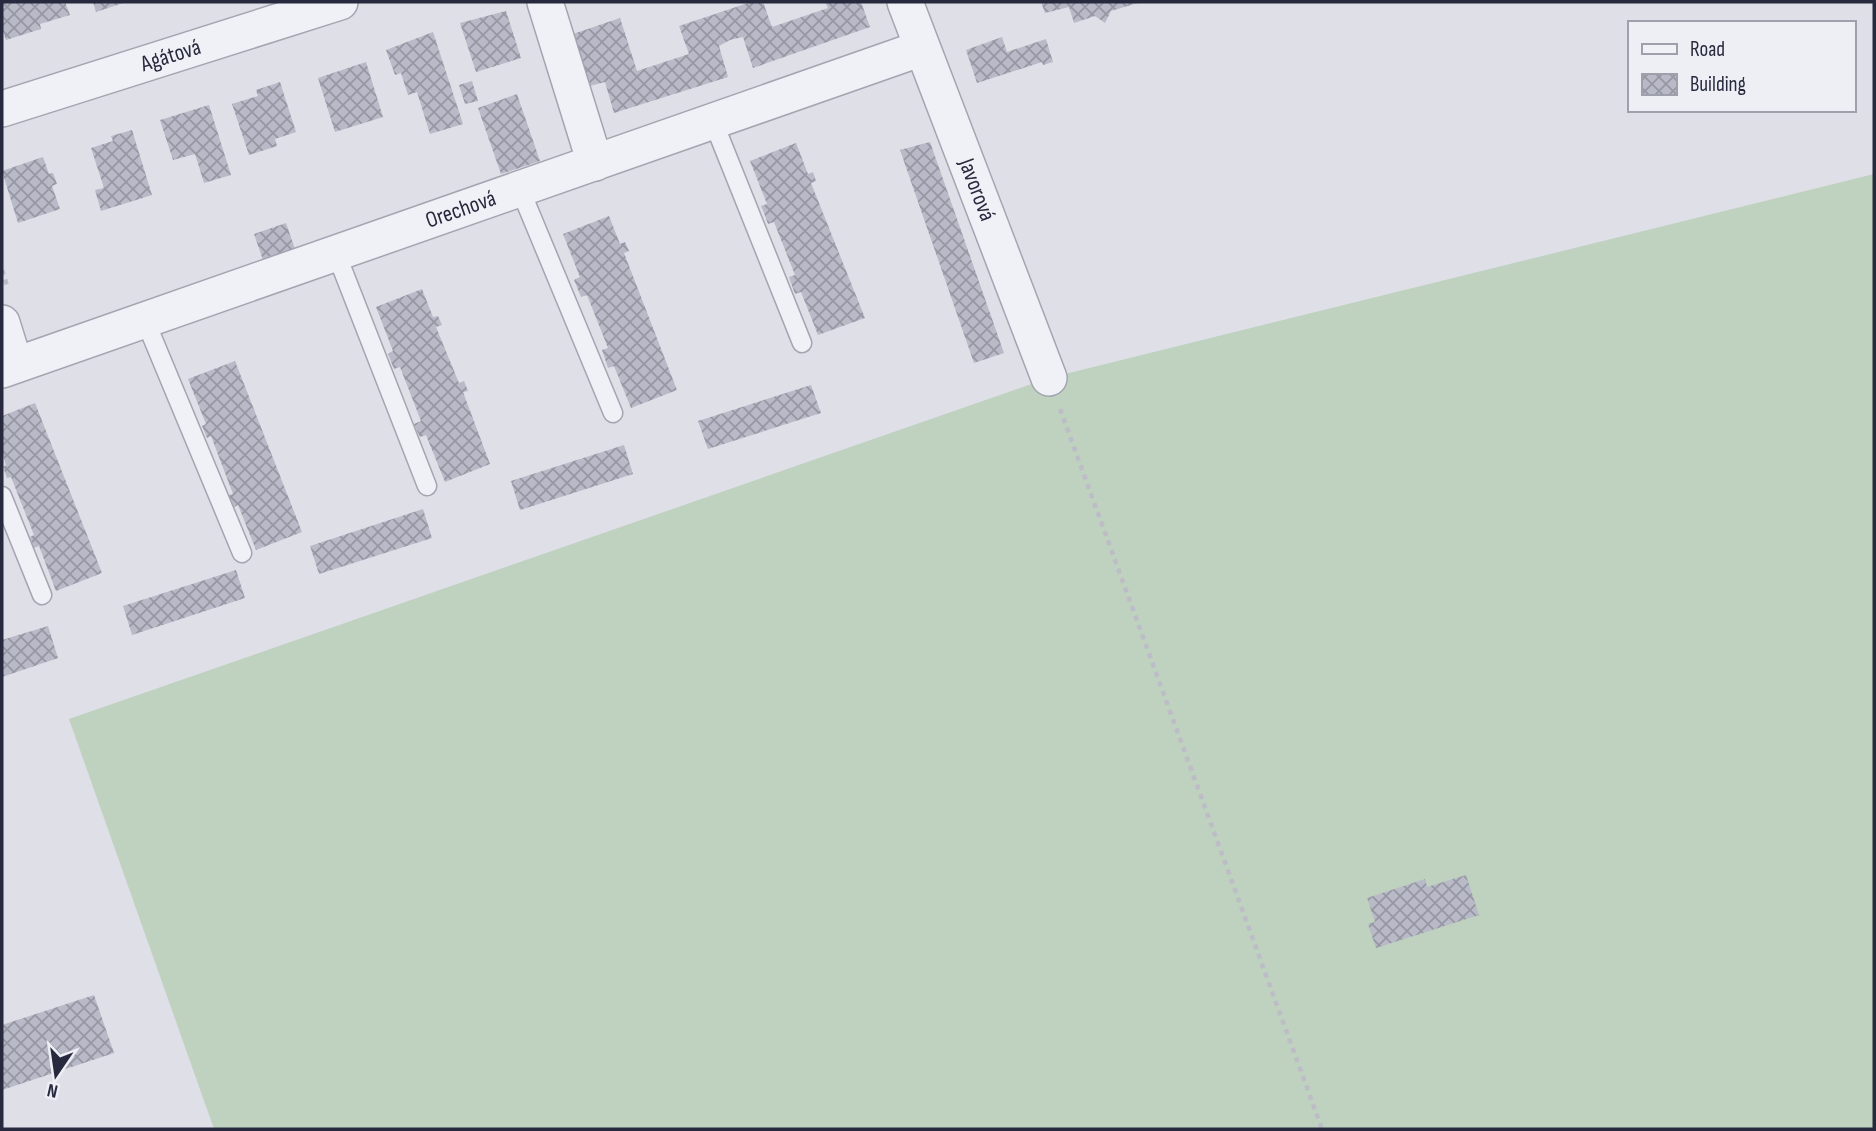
<svg xmlns="http://www.w3.org/2000/svg" width="1876" height="1131" viewBox="0 0 1876 1131" font-family="'Sofia Sans Condensed',sans-serif">
	<defs>
		<pattern id="building-cross-hatch" width="8" height="8" patternUnits="userSpaceOnUse" patternTransform="scale(1.75)"><rect width="8" height="8" fill="#b8bac7"/><path d="M0 0l8 8M0 8l8-8" fill="none" stroke="#9697a3"/></pattern>
	</defs>
	<rect width="100%" height="100%" fill="#dedfe7"/>
	<!-- garden -->
	<path fill="#bfd1bf" d="M1874,174v955h-1660l-145,-410 980,-341z"/>
	<!-- building -->
	<g fill="url(#building-cross-hatch)">
		<path d="M2,2h63l5,13 -30,9 1,5 -35,11 -4,-12z"/>
		<path d="M93,2h33l-30,10z"/>
		<path d="M751,2h12l9,25 56,-19 -3,-6h36l9,25 -117,41 -10,-31 -13,3 -11,6 9,31 -114,36 -9,-31 -15,4 -17,-52 47,-16 17,53 52,-17 -10,-28z"/>
		<path d="M1041,2h100l-30,9 -6,12 -10,-7 -21,7 -5,-16 -24,6z"/>
		<path d="M506,11l15,47 -45,14 -16,-49z"/>
		<path d="M433,32l30,92 -33,10 -13,-42 -9,3 -7,-22 -6,2 -9,-25z"/>
		<path d="M1002,37l5,15 39,-13 7,23 -10,3 -1,-3 -65,21 -11,-33z"/>
		<path d="M366,62l17,55 -48,15 -17,-54z"/>
		<path d="M472,81l6,20 -13,3 -6,-19z"/>
		<path d="M280,82l16,50 -21,7 2,7 -28,9 -17,-51 26,-8 -2,-6z"/>
		<path d="M517,94l23,67 -39,13 -23,-66z"/>
		<path d="M209,105l22,70 -27,8 -9,-29 -22,6 -13,-40z"/>
		<path d="M132,130l20,65 -51,16 -6,-21 9,-2 -13,-40 22,-7 -2,-5z"/>
		<path d="M930,142l74,211 -30,10 -74,-213z"/>
		<path d="M796,143l12,31 5,-2 3,9 -5,2 54,135 -47,17 -17,-43 -6,2 -4,-11 -2,-6 6,-2 -21,-53 -6,2 -4,-11 -3,-7 6,-2 -17,-43z"/>
		<path d="M43,157l6,17 4,-1 4,11 -5,2 8,23 -42,14 -16,-52z"/>
		<path d="M609,216l11,28 5,-2 4,9 -5,2 53,137 -46,18 -17,-42 -6,2 -6,-18 6,-2 -21,-53 -6,2 -7,-17 6,-3 -17,-43z"/>
		<path d="M286,223l9,26 -32,11 -9,-26z"/>
		<path d="M422,289l11,28 5,-1 4,9 -6,2 23,56 5,-2 4,10 -5,1 27,72 -45,18 -19,-47 -6,2 -6,-13 7,-3 -21,-54 -6,2 -6,-15 5,-3 -17,-44z"/>
		<path d="M235,361l67,171 -46,18 -18,-45 -4,2 -5,-12 4,-1 -22,-58 -4,2 -5,-12 4,-2 -18,-45z"/>
		<path d="M811,385l10,28 -113,36 -10,-28z"/>
		<path d="M35,403l67,170 -46,18 -17,-45 -5,2 -4,-11 4,-2 -23,-58 -4,1 -4,-11 3,-2 -4,-12v-37z"/>
		<path d="M624,445l9,29 -113,36 -9,-29z"/>
		<path d="M423,509l9,29 -113,36 -9,-28z"/>
		<path d="M236,570l9,28 -113,37 -9,-29z"/>
		<path d="M48,626l10,32 -56,19v-37z"/>
		<path d="M1466,875l13,40 -103,33 -8,-24 7,-2 -8,-24 58,-19 2,8z"/>
		<path d="M94,995l20,58 -112,37v-65z"/>
	</g>
	<g fill="none" stroke-linecap="round" stroke-linejoin="round">
		<defs>
			<g id="lane">
				<path d="M713,121l89,222"/>
				<path d="M520,189l93,224"/>
				<path d="M336,253l91,233"/>
				<path d="M145,320l97,233"/>
				<path d="M2,496l40,99"/>
			</g>
			<g id="street">
				<path d="M545,2l50,161"/>
				<path id="s1" d="M905,2l144,376"/>
				<path id="s2" d="M2,109l338,-107"/>
				<path d="M2,323l13,42"/>
				<path id="s3" d="M2,370l920,-322"/>
			</g>
		</defs>
		<!-- lane casing -->
		<use href="#lane" stroke="#a3a5b1" stroke-width="21"/>
		<!-- street casing -->
		<use href="#street" stroke="#a3a5b1" stroke-width="38"/>
		<!-- path -->
		<g stroke="#bcbdc6" stroke-width="4.5" stroke-dasharray="5 5" stroke-linecap="butt">
			<path d="M2,270l6,19"/>
			<path d="M1060,409l262,720"/>
		</g>
		<!-- lane -->
		<use href="#lane" stroke="#f0f1f6" stroke-width="18"/>
		<!-- street -->
		<use href="#street" stroke="#f0f1f6" stroke-width="35"/>
	</g>
	<g text-anchor="middle" dominant-baseline="central" stroke-width="7" stroke-linejoin="round" paint-order="stroke">
		<!-- street labels -->
		<g font-size="23" fill="#272a3e" stroke="#edeff5">
			<text stroke="none"><textPath href="#s2" startOffset="177">Agátová</textPath></text>
			<text stroke="none"><textPath href="#s1" startOffset="201">Javorová</textPath></text>
			<text stroke="none"><textPath href="#s3" startOffset="486">Orechová</textPath></text>
		</g>
	</g>
	<!-- border -->
	<rect width="1876" height="1131" fill="none" stroke="#272a3e" stroke-width="7"/>
	<!-- legend -->
	<rect x="1628" y="21" width="228" height="91" fill="#edeff5" stroke="#9ea0ac" stroke-width="2"/>
	<rect x="1642" y="44" width="35" height="10" fill="#f0f1f6" stroke="#9ea0ac" stroke-width="2"/>
	<text x="1690" y="56" font-size="21" fill="#272a3e">Road</text>
	<rect x="1642" y="74" width="35" height="21" fill="url(#building-cross-hatch)" stroke="#9ea0ac" stroke-width="2"/>
	<text x="1690" y="91" font-size="21" fill="#272a3e">Building</text>
	<!-- north arrow -->
	<g transform="translate(56 1075) rotate(193)" stroke="#edeff5" stroke-width="5" paint-order="stroke">
	<path d="M0-5L12 26L0 18L-12 26Z" fill="#272a3e"/>
	<text y="-10" font-size="19" font-weight="bold" text-anchor="middle" fill="#272a3e">N</text>
	</g>
</svg>
